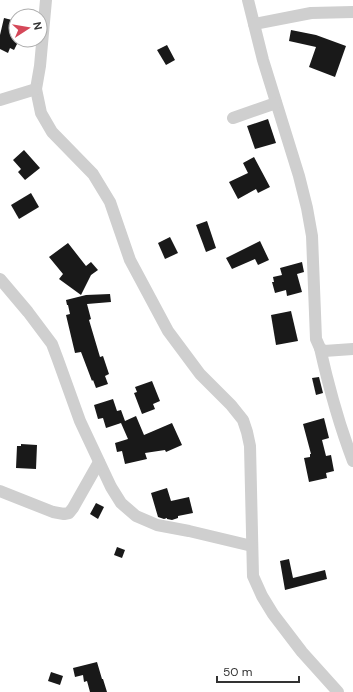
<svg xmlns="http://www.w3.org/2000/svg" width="353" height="692" viewBox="0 0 353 692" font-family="'DM Sans',sans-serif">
	<rect width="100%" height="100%" fill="#fff"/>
	<!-- building -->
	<g fill="#191919">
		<path d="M4,18l12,3v19h3l-5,10 -4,-2 -2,5 -8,-4v-14z"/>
		<path d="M291,30l25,5 30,11 -11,31 -26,-10 7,-20 -27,-6z"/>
		<path d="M167,45l8,15 -9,5 -9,-15z"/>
		<path d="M268,119l8,24 -21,6 -8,-23z"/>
		<path d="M24,150l16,18 -15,12 -7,-8 3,-3 -8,-9z"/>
		<path d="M254,157l16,30 -12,6 -2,-4 -18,10 -9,-17 19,-9 -5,-10z"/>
		<path d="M31,193l8,14 -20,12 -8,-14z"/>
		<path d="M207,221l9,27 -10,4 -10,-27z"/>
		<path d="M170,237l8,16 -13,6 -7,-16z"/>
		<path d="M260,241l9,19 -11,5 -3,-6 -23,10 -6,-11z"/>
		<path d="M68,243l18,23 5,-4 7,8 -7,5 -10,20 -22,-16 4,-5 -14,-17z"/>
		<path d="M302,262l2,10 -7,2 5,18 -15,4 -1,-6 -11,3 -3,-11h2l-1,-5 9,-2 -2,-7z"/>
		<path d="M110,294l1,8 -24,2 4,15 -2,1 11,37 3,-1 6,18 -4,2 3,8 -12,4 -3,-8 -1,1 -11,-29 -6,1 -9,-38 4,-1 -2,-9h3h-4l-1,-5 20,-5z"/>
		<path d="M291,311l7,30 -22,4 -5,-30z"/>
		<path d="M319,377l4,16 -7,2 -4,-17z"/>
		<path d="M152,381l8,20 -7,3 2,5 -13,5 -8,-21 3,-1 -2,-5z"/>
		<path d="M113,399l4,12 4,-1 4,11 11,-5 8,19 28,-12 10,22 -16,7 -1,-2 -20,3 2,6 -22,5 -3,-13 -5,1 -2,-9 13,-4 -7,-16 -15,5 -3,-10 -5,1 -4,-14z"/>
		<path d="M324,418l5,20 -7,2 4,16 5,-1 3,16 -8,2 1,5 -18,4 -5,-24 6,-1v-3h1l-8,-30z"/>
		<path d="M21,444l16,1 -1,24 -20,-1 1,-22h4z"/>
		<path d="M167,488l4,13 18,-4 4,16 -15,3v2l-6,2 -5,-1v-1l-3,1 -6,-2 -7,-24z"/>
		<path d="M96,503l8,4 -6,12 -8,-5z"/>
		<path d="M117,547l8,3 -3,8 -8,-3z"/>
		<path d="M289,559l4,19 32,-8 2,9 -42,11 -5,-29z"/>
		<path d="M97,662l5,17h1l4,13h-17l-3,-11 -3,1 -1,-7 -8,2 -2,-9z"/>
		<path d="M51,672l12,4 -3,9 -12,-4z"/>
	</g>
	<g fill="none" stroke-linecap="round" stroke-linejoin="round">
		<!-- street -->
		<g stroke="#cfcfcf" stroke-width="12">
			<path d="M46,0l-6,66 -4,23 5,24 11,19 41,42 17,28 20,58 38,71 32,43 31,31 12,15 4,12 3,14 3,130 9,20 11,18 29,38 36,40"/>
			<path d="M248,0l15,60 36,116 8,32 5,28 4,103 4,9 4,3 29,-2"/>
			<path d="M254,24l57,-11 42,-1"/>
			<path d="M0,100l36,-11"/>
			<path d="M233,118l43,-15"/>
			<path d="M0,279l28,33 24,32 6,16 22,61 31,66 10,16 15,13 21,9 32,6 63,15"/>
			<path d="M320,348c9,40 18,74 33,113"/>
			<path d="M0,491l53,21 11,2 5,-1 4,-5 26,-46"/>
		</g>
	</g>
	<!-- north arrow -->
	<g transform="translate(28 28) rotate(78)"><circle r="19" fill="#ffffff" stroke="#adadad"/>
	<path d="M0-3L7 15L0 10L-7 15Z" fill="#d54859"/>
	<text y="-6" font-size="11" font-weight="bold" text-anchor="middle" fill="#323232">N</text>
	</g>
	<!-- scale -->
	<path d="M217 676v6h82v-6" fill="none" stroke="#323232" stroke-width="2"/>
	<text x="223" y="676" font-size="12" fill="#323232" stroke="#ffffff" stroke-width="3" paint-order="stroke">50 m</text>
</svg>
